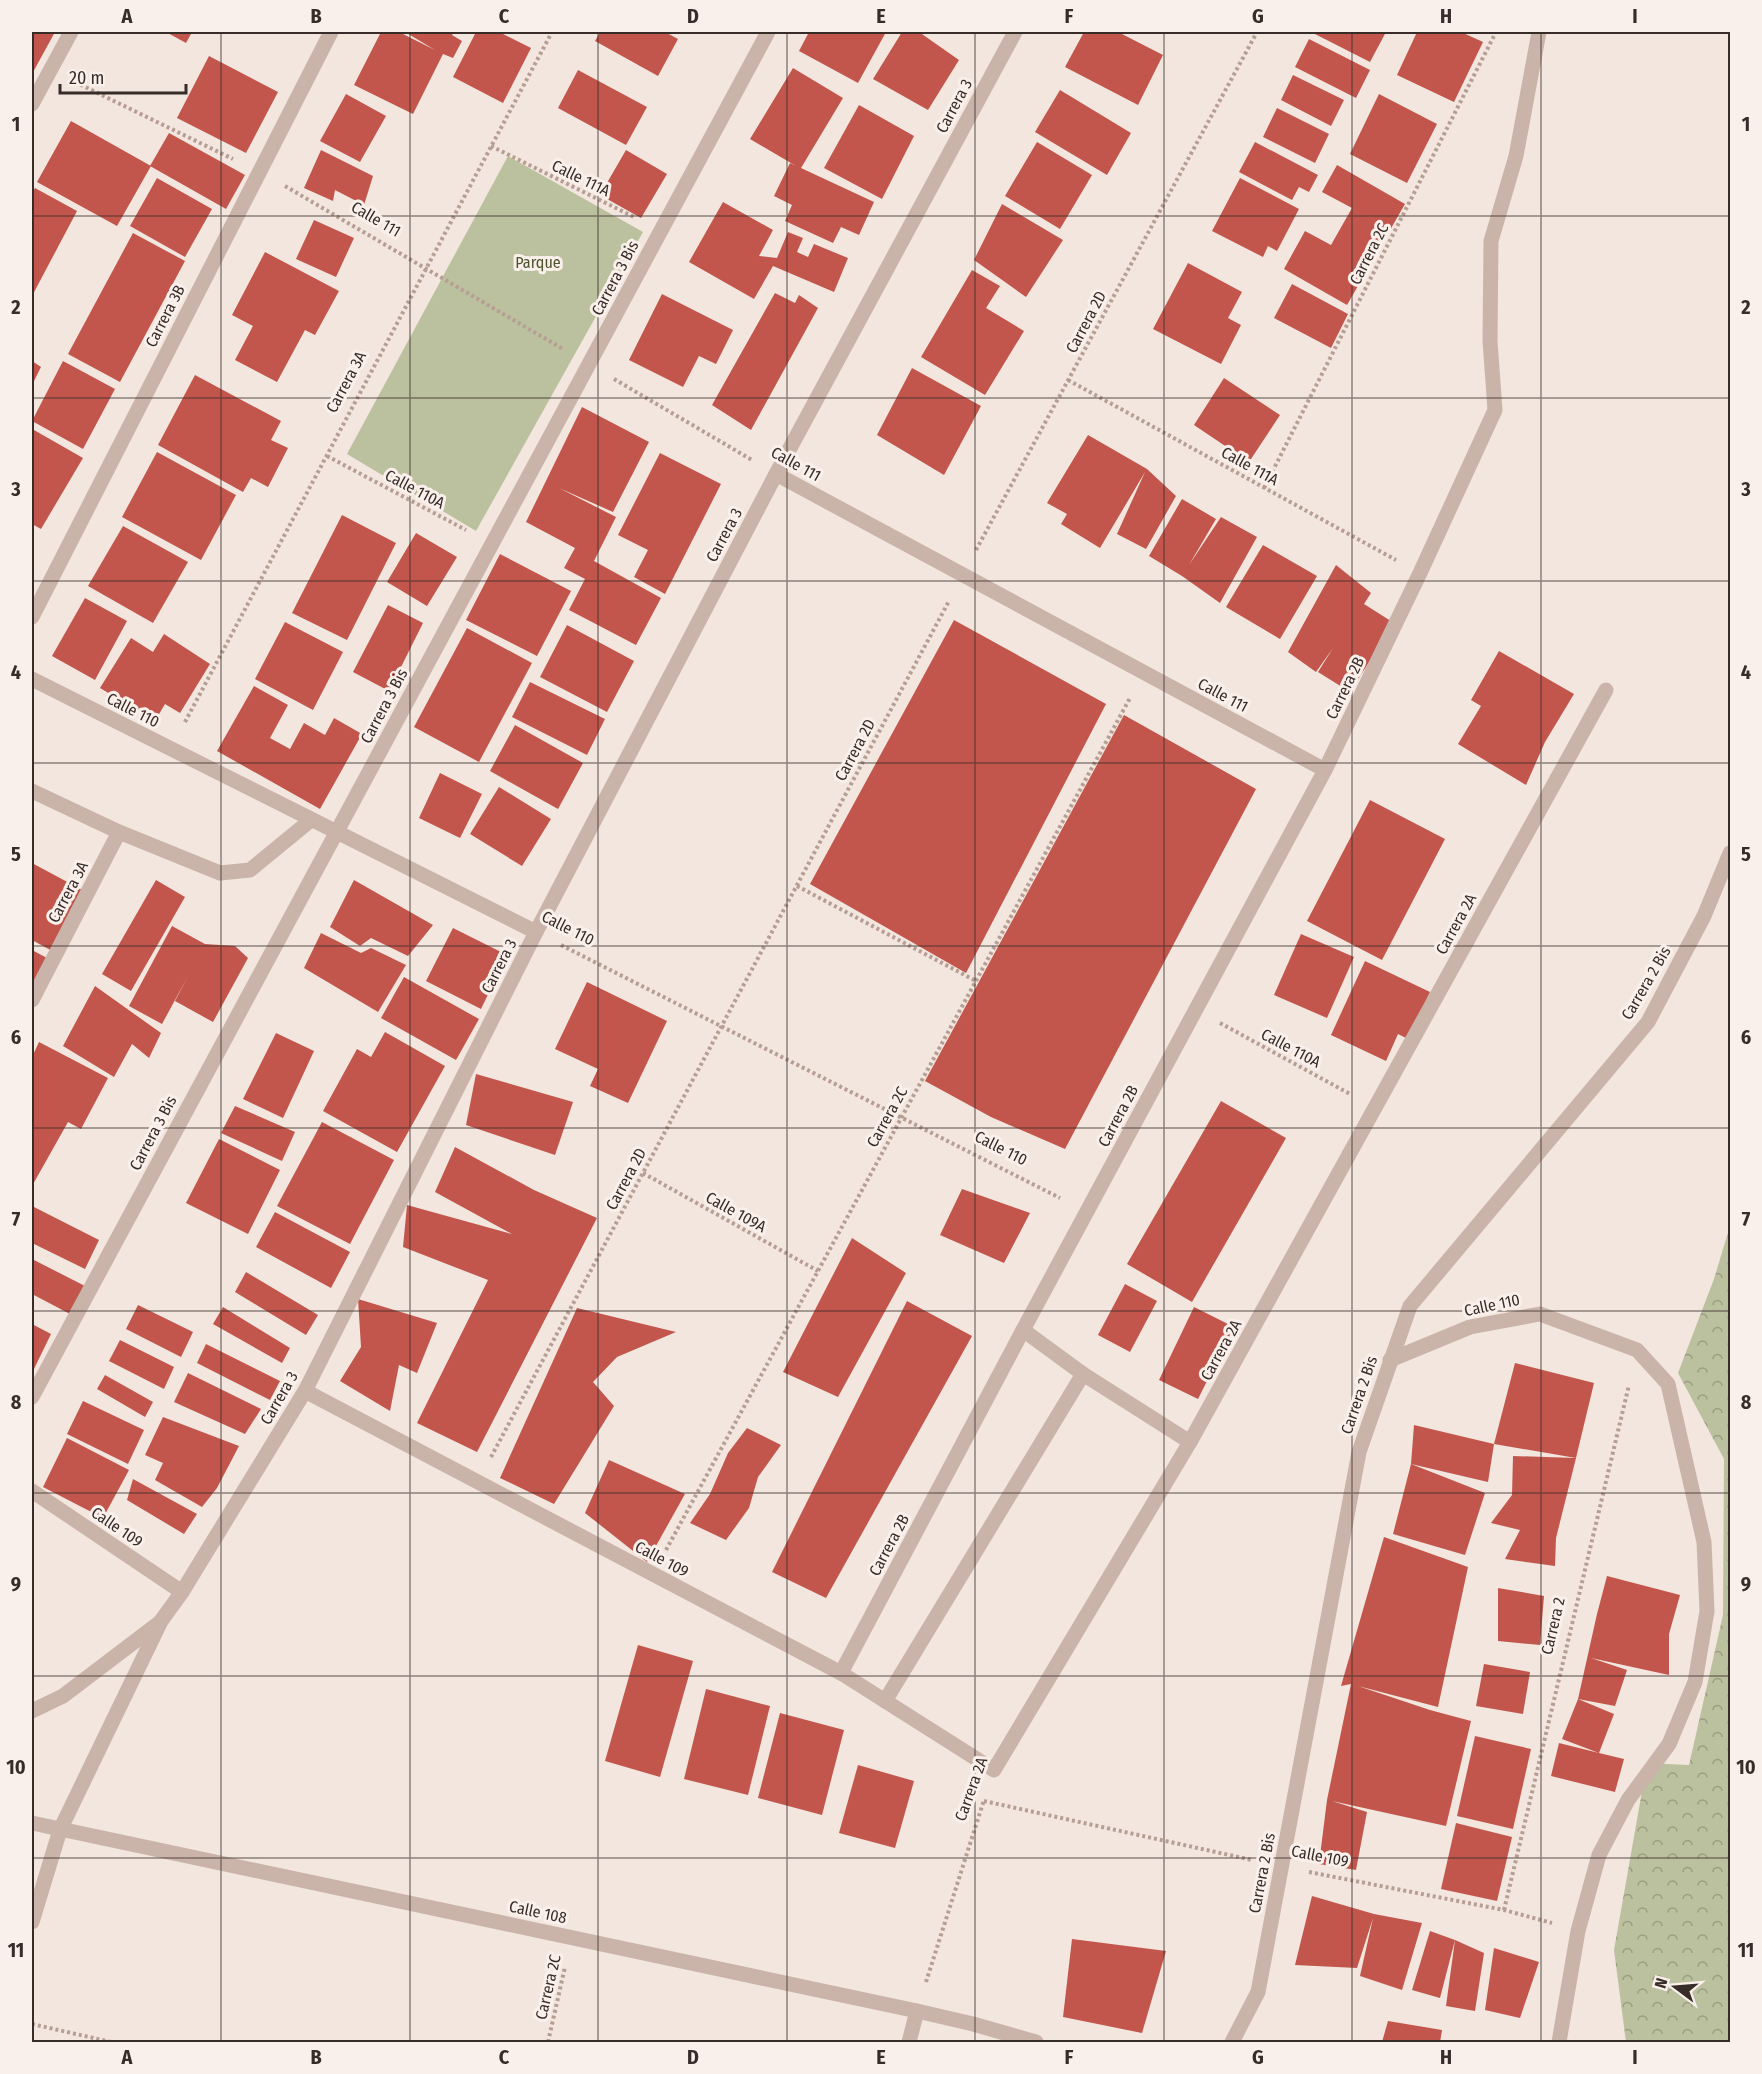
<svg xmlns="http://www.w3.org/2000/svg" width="1762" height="2074" viewBox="0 0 1762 2074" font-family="'Fira Sans Condensed',sans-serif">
	<defs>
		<pattern id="forest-crowns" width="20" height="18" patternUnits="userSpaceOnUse" patternTransform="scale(1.5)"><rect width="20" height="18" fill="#bbc19e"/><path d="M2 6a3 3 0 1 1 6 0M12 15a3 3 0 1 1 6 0" fill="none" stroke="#999d81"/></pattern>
	</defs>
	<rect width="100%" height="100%" fill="#f2e6de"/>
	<!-- forest -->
	<path fill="url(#forest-crowns)" d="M1730,1226v816h-104l-12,-92 33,-187 42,2 34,-150 1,-156 -46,-86 36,-94z"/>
	<!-- park -->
	<path fill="#bbc19e" d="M508,156l135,76 -167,299 -129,-77z"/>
	<!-- building -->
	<g fill="#c2564c">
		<path d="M32,32h23l-23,42z"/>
		<path d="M166,32h26l-6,11z"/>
		<path d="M381,32h18l36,18 -30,-18h49l-2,3 10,6 -9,17 -10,-4 -30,60 -59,-29z"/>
		<path d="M476,32h23l32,16 -28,55 -50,-26z"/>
		<path d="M600,32h65l13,7 -20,37 -63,-35z"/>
		<path d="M809,32h77l-28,51 -59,-32z"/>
		<path d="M902,32h17l40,28 -31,50 -55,-31z"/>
		<path d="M1084,32h34l45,23 -25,50 -73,-38z"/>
		<path d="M1311,32h75l-16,30z"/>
		<path d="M1417,32h44l22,10 -29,60 -57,-27z"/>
		<path d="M1309,39l61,31 -14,28 -61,-31z"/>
		<path d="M209,56l69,36 -32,61 -69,-35z"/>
		<path d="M793,68l50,30 -42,70 73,34 -15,33 -18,-8 -8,16 -48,-22 7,-16 -18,-9 16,-33 6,3 -46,-27z"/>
		<path d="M578,70l69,37 -21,38 -68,-37z"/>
		<path d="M1293,75l51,25 -13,26 -50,-26z"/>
		<path d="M1060,90l71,43 -24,42 -72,-43z"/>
		<path d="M346,94l40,22 -26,46 -40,-21z"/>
		<path d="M1379,94l58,30 -30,59 -57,-29z"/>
		<path d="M859,105l55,31 -32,63 -58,-31z"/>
		<path d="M1277,108l52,26 -14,29 -52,-26z"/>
		<path d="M71,121l80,45 -34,60 -80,-44z"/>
		<path d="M169,133l76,42 -19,34 -76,-43z"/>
		<path d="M1037,142l55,33 -32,54 -55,-33z"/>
		<path d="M1255,142l63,33 -9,17 -10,-5 -7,13 -53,-28z"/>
		<path d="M321,150l52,26 -9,29 -29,-15 -2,11 -29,-13z"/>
		<path d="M626,150l41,24 -26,44 -41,-23z"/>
		<path d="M1337,165l68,39 -58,101 -63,-36 21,-38 26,14 21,-37 -30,-16z"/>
		<path d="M157,178l55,31 -27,48 -55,-31z"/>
		<path d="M1240,178l59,31 -22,42 -9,-5 -5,11 -51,-26z"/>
		<path d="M35,188l42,23 -45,85v-103z"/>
		<path d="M723,202l50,28 -14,26 18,2 11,-26 15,6 -6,14 11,5 6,-13 34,14 -14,34 -61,-26 -19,33 -65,-37z"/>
		<path d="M1002,204l61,36 -37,57 -52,-37z"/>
		<path d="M314,220l40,18 -18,39 -40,-18z"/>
		<path d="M133,233l52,28 -65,121 -52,-28z"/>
		<path d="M265,252l74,39 -24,44 -10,-5 -28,52 -42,-22 18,-34 -21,-11z"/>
		<path d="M1188,263l54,29 -14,26 13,7 -20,39 -68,-35z"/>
		<path d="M972,270l28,16 -14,22 38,23 -39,64 -64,-38z"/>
		<path d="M1292,284l56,30 -17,34 -57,-30z"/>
		<path d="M775,293l20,10 4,-8 19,13 -67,122 -39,-25z"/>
		<path d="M662,294l71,36 -17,34 -17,-8 -16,31 -54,-27z"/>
		<path d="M32,361l9,6 -9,18z"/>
		<path d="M63,361l52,28 -32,60 -51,-28z"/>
		<path d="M912,368l69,38 -37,69 -67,-40z"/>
		<path d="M195,375l86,46 -10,19 17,8 -20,39 -17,-9 -8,14 -85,-47z"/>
		<path d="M1224,378l56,37 -31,47 -55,-37z"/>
		<path d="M582,407l67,35 -36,70 -54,-24 57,29 -22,44 67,37 -25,47 -67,-35 16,-31 -21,-11 11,-20 -49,-26z"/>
		<path d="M34,430l49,28 -42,71 -9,-5v-90z"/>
		<path d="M1088,435l59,34 29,27 -30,53 -29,-15 28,-62 -45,76 -39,-24 6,-10 -20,-11z"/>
		<path d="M157,452l79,43 -35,65 -79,-43z"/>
		<path d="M660,453l61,31 -56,110 -31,-17 14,-27 -30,-15z"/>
		<path d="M1182,499l34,20 -27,46 32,-48 36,20 -37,66 -38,-27 -33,-20z"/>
		<path d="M342,515l54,28 -49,97 -55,-27z"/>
		<path d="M123,526l65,36 -35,61 -65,-37z"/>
		<path d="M416,533l41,24 -30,49 -40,-24z"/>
		<path d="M1263,545l54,31 -37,63 -54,-32z"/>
		<path d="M500,554l71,37 -34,65 -71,-36z"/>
		<path d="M1336,565l35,28 -7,11 30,19 -44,69 -32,-20 15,-24 -17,24 -28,-20z"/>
		<path d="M85,598l42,23 -32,59 -43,-24z"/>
		<path d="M388,605l35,18 -34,68 -36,-19z"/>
		<path d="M954,620l152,84 -140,269 -156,-89z"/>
		<path d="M285,622l58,30 -30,58 -58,-31z"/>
		<path d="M567,625l67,36 -27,51 -67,-35z"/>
		<path d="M467,628l65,35 -53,99 -65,-35z"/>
		<path d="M164,634l46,30 -30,49 -15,-9 -10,17 -55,-33 31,-50 22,14z"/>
		<path d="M1499,651l75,43 -29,48 -19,43 -68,-41 23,-38 -10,-6z"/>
		<path d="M530,682l75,37 -18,36 -75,-38z"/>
		<path d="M254,686l34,19 -18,33 20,11 14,-26 21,12 9,-17 28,16 -42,75 -103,-58z"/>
		<path d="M1124,715l132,74 -191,360 -74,-32 -66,-36z"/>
		<path d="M515,725l68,38 -25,46 -68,-38z"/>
		<path d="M440,773l42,21 -22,44 -41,-20z"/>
		<path d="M499,787l52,32 -29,47 -52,-32z"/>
		<path d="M1370,800l75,39 -63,121 -75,-39z"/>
		<path d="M32,863l54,29 -32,60 -22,-12z"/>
		<path d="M156,880l29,17 -54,94 -29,-17z"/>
		<path d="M354,880l79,45 -25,31 -37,-18 -11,8 -30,-19z"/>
		<path d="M172,926l33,18 30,2 13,12 -35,64 -38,-21 13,-25 -26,48 -33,-18z"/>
		<path d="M453,928l54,27 -26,54 -55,-28z"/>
		<path d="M321,933l40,20 10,-5 35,17 -28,47 -74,-44z"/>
		<path d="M1301,934l53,23 -27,61 -53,-23z"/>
		<path d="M32,950l15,8 -15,30z"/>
		<path d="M1365,961l65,31 -22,47 -10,-5 -12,27 -55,-26z"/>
		<path d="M404,977l75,42 -23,41 -75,-42z"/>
		<path d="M587,982l80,39 -39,82 -38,-17 8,-17 -43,-20z"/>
		<path d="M95,986l66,47 -12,25 -17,-14 -18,33 -51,-31z"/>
		<path d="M385,1032l60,34 -48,86 -74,-41 34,-62 14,8z"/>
		<path d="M276,1033l38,18 -31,67 -40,-19z"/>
		<path d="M39,1042l69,36 -27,51 -13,-7 -36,64v-129z"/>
		<path d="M476,1074l97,28 -18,53 -89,-30z"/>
		<path d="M1221,1101l65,37 -94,164 -65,-38z"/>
		<path d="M235,1106l60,26 -13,29 -61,-28z"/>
		<path d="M322,1122l72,38 -44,84 -73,-38z"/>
		<path d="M219,1139l61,31 -32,64 -62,-31z"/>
		<path d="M455,1147l79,43 63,28 -120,234 -60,-29 71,-143 -85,-33 4,-42 105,29 -77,-42z"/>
		<path d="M962,1189l68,24 -26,50 -64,-28z"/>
		<path d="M32,1206l67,34 -14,29 -53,-26z"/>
		<path d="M275,1212l75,40 -19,36 -75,-41z"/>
		<path d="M852,1238l54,35 -68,124 -55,-25z"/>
		<path d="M32,1259l53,27 -15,28 -38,-20z"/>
		<path d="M246,1272l72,43 -12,20 -71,-43z"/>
		<path d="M1125,1284l32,17 -27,51 -32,-17z"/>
		<path d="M358,1299l79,24 -20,50 -18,-8 -9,46 -50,-30 21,-34z"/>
		<path d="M907,1301l65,35 -146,262 -54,-26z"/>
		<path d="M138,1305l55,27 -12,25 -55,-28z"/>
		<path d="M223,1307l67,41 -8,15 -69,-39z"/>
		<path d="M1194,1307l40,20 -36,72 -39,-19z"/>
		<path d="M577,1308l99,24 -59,25 -24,25 21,24 -60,98 -54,-26z"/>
		<path d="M32,1324l19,10 -19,39z"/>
		<path d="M120,1340l54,27 -10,22 -55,-28z"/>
		<path d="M206,1344l74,37 -10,19 -73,-37z"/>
		<path d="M1515,1363l79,20 -18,75 -82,-14z"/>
		<path d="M188,1373l73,36 -16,25 -71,-32z"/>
		<path d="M105,1375l48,27 -8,15 -48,-28z"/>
		<path d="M83,1401l61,29 -16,34 -61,-30z"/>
		<path d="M163,1417l76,29 -22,42 -15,19 -47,-27 8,-17 -18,-8z"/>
		<path d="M1414,1425l80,19 -6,38 -77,-18 74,29 -20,62 -72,-21 18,-70z"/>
		<path d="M747,1428l34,17 -23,32 -9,31 -23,32 -36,-17 20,-29 18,-41z"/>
		<path d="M67,1438l62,32 -26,48 -60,-31z"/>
		<path d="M1513,1456l63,2 -20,80 -1,28 -50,-7 15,-29 -29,-7 21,-28z"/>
		<path d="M609,1460l76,34 -38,68 -62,-49z"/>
		<path d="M133,1479l64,35 -13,20 -57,-34z"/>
		<path d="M1384,1537l84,30 -30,140 -80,-21 72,24 41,11 -25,105 -114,-25 35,11 -11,58 -37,-6 8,-64 24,-116 -10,2z"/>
		<path d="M1607,1576l73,19 -11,39v41l-78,-17 36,12 -12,36 -37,-7 36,15 -15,39 25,6 -9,33 -64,-16 8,-33 40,10 -37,-14 16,-40 19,-85z"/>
		<path d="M1498,1588l46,8 -4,49 -42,-4z"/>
		<path d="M638,1645l55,16 -33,116 -55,-16z"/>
		<path d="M1484,1664l46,8 -7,42 -47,-8z"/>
		<path d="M706,1689l64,17 -22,89 -64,-16z"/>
		<path d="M780,1713l64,17 -22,85 -64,-17z"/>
		<path d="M1475,1736l56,13 -18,80 -56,-13z"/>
		<path d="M858,1765l56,16 -19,67 -56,-15z"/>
		<path d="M1456,1823l56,14 -15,64 -56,-12z"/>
		<path d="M1312,1896l62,18 48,9 -20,67 -42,-14 13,-58 -16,50 -62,-3z"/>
		<path d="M1430,1931l25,9 -15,58 -28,-8z"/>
		<path d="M1072,1939l94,12 -24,82 -79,-16z"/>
		<path d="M1455,1940l29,13 -9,58 -29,-5z"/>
		<path d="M1494,1948l45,14 -19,56 -35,-8z"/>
		<path d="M1388,2021l54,9 -2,12h-58z"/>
	</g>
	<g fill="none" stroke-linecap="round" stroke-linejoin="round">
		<!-- path -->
		<g stroke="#b69e94" stroke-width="4" stroke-dasharray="3 3" stroke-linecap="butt">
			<path d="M75,82l158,77"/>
			<path d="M491,146l145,72"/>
			<path d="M285,186l278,163"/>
			<path d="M614,379l138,81"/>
			<path d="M1068,380l328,180"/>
			<path d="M327,456l139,74"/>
			<path d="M1264,488l232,-456"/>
			<path d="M976,550l281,-518"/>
			<path d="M185,722l367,-690"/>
			<path d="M797,886l179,95"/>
			<path d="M561,945l499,253"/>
			<path d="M1220,1023l130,71"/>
			<path d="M643,1173l175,98"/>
			<path d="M491,1457l458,-856"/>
			<path d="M666,1550l464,-852"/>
			<path d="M984,1801l268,59"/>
			<path d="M1309,1872l195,38 48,13"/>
			<path d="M1504,1910l125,-525"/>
			<path d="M926,1982l58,-182"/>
			<path d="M32,2024l79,18"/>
			<path d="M548,2042l17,-75"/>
		</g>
		<!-- street -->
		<g stroke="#cab4aa" stroke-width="15">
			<path d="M32,104l39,-72"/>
			<path d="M776,474l549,296"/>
			<path d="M32,617l299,-585"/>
			<path d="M32,679l504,253"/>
			<path d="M32,791l87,41 101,41 30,-3 61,-50"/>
			<path d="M32,1000l87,-168"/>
			<path d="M1023,1330l60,44 107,68"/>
			<path d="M1390,1360l80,-33 70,-13 97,36 31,34 36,158 3,69 -12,71 -26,62 -41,56 -29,55 -21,76 -19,111"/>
			<path d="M305,1391l536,282 153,97 196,-328 416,-752"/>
			<path d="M32,1397l736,-1365"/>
			<path d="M32,1491l150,101"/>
			<path d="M841,1673l182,-343 302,-560 95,-197 75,-163 -5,-69 1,-100 25,-85 23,-124"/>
			<path d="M885,1701l198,-327"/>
			<path d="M32,1711l31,-15 96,-73"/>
			<path d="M32,1823l885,188 56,13 63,18"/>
			<path d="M32,1922l28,-92 101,-209 21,-29 123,-201 231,-459 240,-458 239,-442"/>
			<path d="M909,2042l8,-31"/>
			<path d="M1232,2042l26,-50 101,-540 51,-146 238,-284 56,-106 26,-63"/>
		</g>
	</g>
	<!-- grid -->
	<path fill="none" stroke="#382c29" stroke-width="1.5" stroke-opacity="0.55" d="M221,32v2010M410,32v2010M598,32v2010M787,32v2010M975,32v2010M1164,32v2010M1352,32v2010M1541,32v2010M32,216h1698M32,398h1698M32,581h1698M32,763h1698M32,946h1698M32,1128h1698M32,1311h1698M32,1493h1698M32,1676h1698M32,1858h1698"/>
	<g text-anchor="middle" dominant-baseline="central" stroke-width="6" stroke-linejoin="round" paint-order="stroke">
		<!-- street labels -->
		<g font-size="16" fill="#382c29" stroke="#faf0eb">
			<text transform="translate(954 106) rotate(-62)">Carrera 3</text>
			<text transform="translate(581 178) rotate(26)">Calle 111A</text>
			<text transform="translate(376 219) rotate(30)">Calle 111</text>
			<text transform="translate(1369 254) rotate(-63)">Carrera 2C</text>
			<text transform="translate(615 278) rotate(-62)">Carrera 3 Bis</text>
			<text transform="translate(165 316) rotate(-63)">Carrera 3B</text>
			<text transform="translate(1086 322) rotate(-62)">Carrera 2D</text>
			<text transform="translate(346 382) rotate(-62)">Carrera 3A</text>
			<text transform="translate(796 464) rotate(29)">Calle 111</text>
			<text transform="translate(1250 466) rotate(29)">Calle 111A</text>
			<text transform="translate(415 489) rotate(28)">Calle 110A</text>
			<text transform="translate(724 535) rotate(-62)">Carrera 3</text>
			<text transform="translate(1345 688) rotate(-64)">Carrera 2B</text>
			<text transform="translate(1223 695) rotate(28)">Calle 111</text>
			<text transform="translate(384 706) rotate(-62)">Carrera 3 Bis</text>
			<text transform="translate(133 710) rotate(27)">Calle 110</text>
			<text transform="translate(855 750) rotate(-62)">Carrera 2D</text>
			<text transform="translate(68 892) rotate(-62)">Carrera 3A</text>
			<text transform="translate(1456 924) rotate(-61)">Carrera 2A</text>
			<text transform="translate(568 928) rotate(27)">Calle 110</text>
			<text transform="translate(499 966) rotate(-63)">Carrera 3</text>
			<text transform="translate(1646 983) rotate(-60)">Carrera 2 Bis</text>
			<text transform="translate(1291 1048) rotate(28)">Calle 110A</text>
			<text transform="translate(1118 1116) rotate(-62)">Carrera 2B</text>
			<text transform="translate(887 1117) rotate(-61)">Carrera 2C</text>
			<text transform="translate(153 1133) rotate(-62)">Carrera 3 Bis</text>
			<text transform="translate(1001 1148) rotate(27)">Calle 110</text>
			<text transform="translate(626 1179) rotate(-62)">Carrera 2D</text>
			<text transform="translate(736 1212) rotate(29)">Calle 109A</text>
			<text transform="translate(1492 1305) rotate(-12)">Calle 110</text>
			<text transform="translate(1221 1350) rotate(-61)">Carrera 2A</text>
			<text transform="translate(1359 1395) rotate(-71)">Carrera 2 Bis</text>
			<text transform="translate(279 1398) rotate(-60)">Carrera 3</text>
			<text transform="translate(117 1527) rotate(34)">Calle 109</text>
			<text transform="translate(889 1545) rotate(-62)">Carrera 2B</text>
			<text transform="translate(662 1559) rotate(28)">Calle 109</text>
			<text transform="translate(1553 1626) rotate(-77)">Carrera 2</text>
			<text transform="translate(971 1789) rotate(-70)">Carrera 2A</text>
			<text transform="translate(1320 1856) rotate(11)">Calle 109</text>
			<text transform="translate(1262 1873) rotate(-79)">Carrera 2 Bis</text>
			<text transform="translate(538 1912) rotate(12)">Calle 108</text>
			<text transform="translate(548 1987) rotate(-77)">Carrera 2C</text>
		</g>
		<!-- park labels -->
		<g font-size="16" fill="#4d552e" stroke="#faf0eb">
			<text x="538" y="262">Parque</text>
		</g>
	</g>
	<!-- border -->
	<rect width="1762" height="2074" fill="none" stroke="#faf0eb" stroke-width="66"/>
	<!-- north arrow -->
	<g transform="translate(1675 1987) rotate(286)" stroke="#faf0eb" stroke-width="4.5" paint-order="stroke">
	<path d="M0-4.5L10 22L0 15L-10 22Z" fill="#382c29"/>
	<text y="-9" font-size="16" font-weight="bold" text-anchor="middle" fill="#382c29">N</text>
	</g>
	<!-- scale -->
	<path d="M60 84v9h126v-9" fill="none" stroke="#382c29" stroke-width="3"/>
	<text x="69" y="84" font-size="18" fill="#382c29" stroke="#faf0eb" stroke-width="4.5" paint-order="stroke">20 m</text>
	<rect x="33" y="33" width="1696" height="2008" fill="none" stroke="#382c29" stroke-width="2"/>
	<g font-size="20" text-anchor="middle" font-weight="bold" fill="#382c29">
		<text x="127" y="23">A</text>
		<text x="316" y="23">B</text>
		<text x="504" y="23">C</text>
		<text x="693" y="23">D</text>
		<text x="881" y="23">E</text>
		<text x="1069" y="23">F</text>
		<text x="1258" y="23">G</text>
		<text x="1446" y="23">H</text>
		<text x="1635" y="23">I</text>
		<text x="16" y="131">1</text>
		<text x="1746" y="131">1</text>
		<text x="16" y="314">2</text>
		<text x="1746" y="314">2</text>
		<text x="16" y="496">3</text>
		<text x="1746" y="496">3</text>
		<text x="16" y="679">4</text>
		<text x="1746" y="679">4</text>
		<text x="16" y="861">5</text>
		<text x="1746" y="861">5</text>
		<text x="16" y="1044">6</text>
		<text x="1746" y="1044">6</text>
		<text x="16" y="1226">7</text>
		<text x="1746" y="1226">7</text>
		<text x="16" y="1409">8</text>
		<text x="1746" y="1409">8</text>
		<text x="16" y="1591">9</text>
		<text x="1746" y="1591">9</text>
		<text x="16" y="1774">10</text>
		<text x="1746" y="1774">10</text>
		<text x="16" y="1957">11</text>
		<text x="1746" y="1957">11</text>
		<text x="127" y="2064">A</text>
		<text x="316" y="2064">B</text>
		<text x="504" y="2064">C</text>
		<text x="693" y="2064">D</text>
		<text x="881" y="2064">E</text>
		<text x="1069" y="2064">F</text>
		<text x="1258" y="2064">G</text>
		<text x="1446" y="2064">H</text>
		<text x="1635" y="2064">I</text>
	</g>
</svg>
